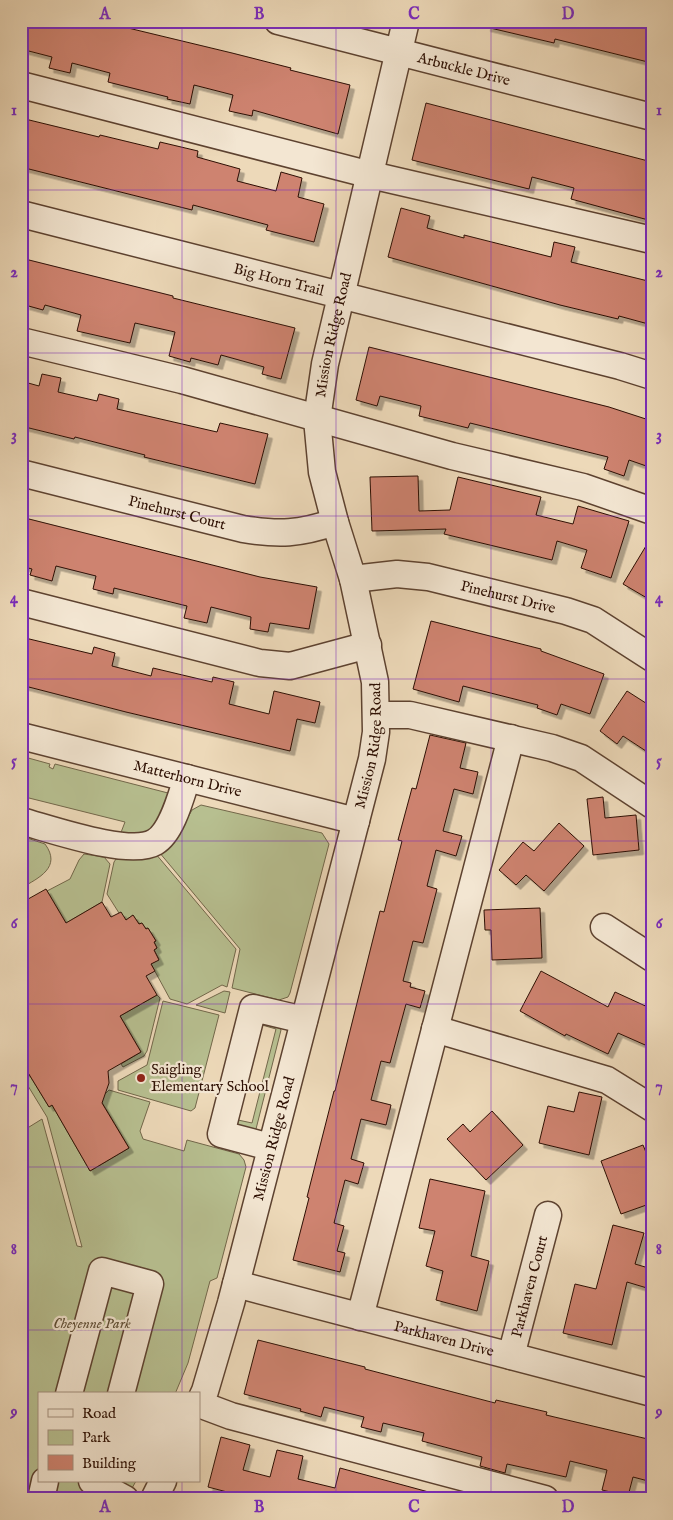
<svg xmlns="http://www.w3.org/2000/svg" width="673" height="1520" viewBox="0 0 673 1520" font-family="'IM FELL English',serif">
	<defs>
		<filter id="shadow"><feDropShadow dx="4.5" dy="4.5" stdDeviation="0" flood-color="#0004"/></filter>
	</defs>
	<rect width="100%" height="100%" fill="#edd9b9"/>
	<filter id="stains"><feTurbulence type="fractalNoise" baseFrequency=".004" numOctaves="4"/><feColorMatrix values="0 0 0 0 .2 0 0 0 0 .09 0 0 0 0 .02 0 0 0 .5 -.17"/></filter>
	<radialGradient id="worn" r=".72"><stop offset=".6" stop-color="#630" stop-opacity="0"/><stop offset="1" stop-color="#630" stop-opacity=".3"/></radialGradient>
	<!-- green -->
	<g fill="#b7bf90" stroke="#72674a">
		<path d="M21,756l29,8 -1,3 4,2 2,-5 113,29 1,4 -18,35 -31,3 5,-13 -104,-26z"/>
		<path d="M201,805l121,28 7,11 -39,149 -2,4 -9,3 -47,-12 8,-39 -81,-97 18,-15 15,-27z"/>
		<path d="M21,836l24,8c17,23 -6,34 -24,44z"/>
		<path d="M155,853l81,96 -9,38 -5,-2 -35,19 -17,-5 -19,-35 8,-5 -5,-9 3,-2 -3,-6 2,-1 -8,-13 -2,1 -4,-6 -3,1 -6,-9 -7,5 -7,-7 -12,-19 7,-32 2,-3h11z"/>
		<path d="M84,854l20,3 6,7 -8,38 -36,21 -19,-32 23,-12 9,-19z"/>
		<path d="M224,991l6,1 -5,21 -29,-8z"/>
		<path d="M157,995l3,3 -13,53 -3,5 -21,11 -2,-3 20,-12 -21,-36z"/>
		<path d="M163,1001l56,14 -24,93 -4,3 -73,-21v-9l29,-16z"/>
		<path d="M261,1023l19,5 1,2 -25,99 -3,1 -16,-3 -1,-6 2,-1 14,3 24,-94 -14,-4z"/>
		<path d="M27,1071l22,36 3,-2 38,66 39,-23 -29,-49 9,-9 41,12 -10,29 3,8 41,12 3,-11 52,14 5,6 2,7 -29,111 -7,3 -22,82 -13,31h-136v87h97l-10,18h-105v-367l21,-13 35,127 5,1 -35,-130 -22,-36 -4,2v-9z"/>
	</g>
	<!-- building -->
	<g fill="#ce8370" stroke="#2d0f03" filter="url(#shadow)">
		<path d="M21,21h78l133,32 59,15 -1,2 60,15 -12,49 -85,-24 -1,6 -23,-5 4,-16 -39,-10 -4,19 -23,-5 1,-2 -60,-15 2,-9 -38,-10 -2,10 -21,-5 3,-11 -31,-8z"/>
		<path d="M487,21h165v42l-97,-24 -1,4 -68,-16z"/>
		<path d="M426,103l226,59v59l-81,-22 3,-11 -42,-11 -3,12 -117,-29z"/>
		<path d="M21,118l78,19 1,-2 58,14 2,-7 38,9 -1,6 43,12 -3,12 39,10 5,-19 21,6 -4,19 26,7 -10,38 -48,-12 2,-5 -75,-20 -1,5 -171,-43z"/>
		<path d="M401,208l29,8 -3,12 37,10v-3l87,22 3,-15 21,5 -4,15 81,20v43l-33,-9 -1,3 -58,-14 -172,-48z"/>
		<path d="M21,258l152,38v2l122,30 -14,51 -19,-5 2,-7 -43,-12 -3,10 -27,-7 -1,4 -21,-6 6,-24 -40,-9 -5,20 -53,-12 4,-16 -36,-10 -2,5 -18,-5 2,-8 -6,-1z"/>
		<path d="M369,347l240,60 43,14v47l-23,-8 -5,16 -20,-7 4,-12 -138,-34 -2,5 -49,-12 2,-10 -41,-10 -3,10 -21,-6z"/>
		<path d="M42,374l19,4 -3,14 39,9 2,-7 20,5 -2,10 100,23 3,-9 48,11 -13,50 -111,-27 1,-2 -70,-18 -1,2 -53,-13v-45l18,5z"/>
		<path d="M418,476l1,35 31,-1 8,-33 83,20 -5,18 37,9 5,-18 51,15 -18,57 -30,-10 6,-18 -30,-9 -5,19 -108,-26 2,-5 -74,2 -2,-54z"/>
		<path d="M21,517l239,60 57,10 -8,42 -39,-6 -2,9 -18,-3 1,-12 -40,-10 -4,16 -23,-5 3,-12 -73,-18 -1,6 -20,-5 3,-13 -40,-10 -4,15 -22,-6 2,-6 -11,-3z"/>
		<path d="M652,536v65l-29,-17z"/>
		<path d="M431,621l110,28v2l63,23 -14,40 -29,-10 -4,11 -20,-7 1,-3 -75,-19 -4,16 -46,-13z"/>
		<path d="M21,637l71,17 2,-7 21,6 -3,13 39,10 2,-8 59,14 1,-5 21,5 -5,22 40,10 5,-23 46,11 -5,21 -18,-4 -7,32 -164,-39 -105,-27z"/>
		<path d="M627,691l25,16v48l-29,-19 -6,8 -17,-13z"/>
		<path d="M430,735l36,8 -6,25 18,4 -5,22 -19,-5 -11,42 19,5 -6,20 -20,-6 -9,36 10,3 -14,54 -10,-2 -10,40 8,2 -1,4 15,4 -5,17 -14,-4 -16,59 -9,-2 -10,39 20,5 -5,20 -25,-6 -10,40 13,4 -6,21 -13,-4 -11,43 10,3 -7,25 8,2 -5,19 -47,-12 16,-62 -2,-1 27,-106h1l45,-180 4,1 18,-71 -4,-1 14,-52 4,1z"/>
		<path d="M603,797l2,21 31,-3 3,35 -46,5 -6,-56z"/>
		<path d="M559,823l25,23 -40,45 -18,-16 -10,10 -17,-15 24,-28 11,9z"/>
		<path d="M46,889l20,34 36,-21 9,15 10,-5 5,8 7,-5 6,9 3,-1 4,6 2,-1 8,13 -2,1 3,6 -3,2 5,10 -8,4 4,7 -9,5 11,19 -37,21 21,36 -33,19 1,12 -7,20 27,45 -39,23 -38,-66 -3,2 -22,-36 -6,3v-171z"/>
		<path d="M540,908l2,50 -50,2 -1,-30h-6l-1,-20z"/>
		<path d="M541,971l67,36 7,-15 37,17v39l-34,-15 -10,21 -42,-20 -1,2 -45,-25z"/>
		<path d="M579,1092l23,5 -13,58 -50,-12 9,-37 26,6z"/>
		<path d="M492,1111l31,34 -37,35 -39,-41 16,-15 7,8z"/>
		<path d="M643,1145l9,22v36l-31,11 -20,-53z"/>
		<path d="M430,1179l55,12 -14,65 18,5 -12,50 -41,-11 7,-29 -17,-5 9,-35 -16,-3z"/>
		<path d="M613,1225l31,8 -9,31 17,5 -5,19 -20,-6 -15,63 -49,-12 12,-49 21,5z"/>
		<path d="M258,1340l107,27v2l130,34 1,-3 51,12 -1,3 106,25v42l-19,-5 -5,19 -26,-6 5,-20 -37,-9 -4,16 -59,-13 -2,9 -25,-7 2,-9 -60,-16 2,-8 -41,-10 -2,9 -20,-5 3,-10 -40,-10 -3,10 -21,-6 1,-2 -57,-15z"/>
		<path d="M221,1437l29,8 -7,25 27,7 7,-27 26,6 -5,23 37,9 5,-20 96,26 -1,5h-181l-46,-12z"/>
	</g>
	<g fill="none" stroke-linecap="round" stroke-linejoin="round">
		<defs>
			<g id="minor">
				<path id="s1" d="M278,21l374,96"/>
				<path d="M21,85l350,90 281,65"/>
				<path id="s2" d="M21,214l599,152 32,10"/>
				<path d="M21,341l161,39 270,76 131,31 69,24"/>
				<path id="s3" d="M21,473l222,56c36,6 56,5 92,-7"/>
				<path id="s4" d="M353,579l44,-5 31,3 138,34 27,9 59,38"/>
				<path d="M21,602l239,61 30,3 78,-21"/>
				<path d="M377,715h33l142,33 29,10 71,47"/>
				<path id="s5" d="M21,736l335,85"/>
				<path d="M21,821c30,8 109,36 134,21 17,-10 26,-46 32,-64"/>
				<path d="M604,927l48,31"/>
				<path d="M435,1029l172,51 45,28"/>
				<path d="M270,1147l-49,-13 32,-126 51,12"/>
				<path id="s6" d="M236,1284l416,109"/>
				<path d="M360,1317l151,-579"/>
				<path id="s7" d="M511,1356l37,-141"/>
				<path d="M69,1394l33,-123 48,13 -29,110"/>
				<path id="s8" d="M199,1404l6,-13 26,-88 141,-544 4,-27 -1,-50 -22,-103 -18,-57 -13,-50 -5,-53 8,-55 81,-343"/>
				<path d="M199,1404l32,12 314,83"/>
				<path d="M92,1481l33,18"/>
				<path d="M41,1499l4,-18"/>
				<path d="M154,1499l9,-18"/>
			</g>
		</defs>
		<!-- minor casing -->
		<use href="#minor" stroke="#5d4230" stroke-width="29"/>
		<!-- minor -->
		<use href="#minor" stroke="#f3e6d2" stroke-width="26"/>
	</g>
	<!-- grid -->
	<path fill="none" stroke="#7b2cbf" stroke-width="1" stroke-opacity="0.55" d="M182,21v1373M336,21v1478M491,21v1478M21,190h631M21,353h631M21,516h631M21,679h631M21,841h631M21,1004h631M21,1167h631M21,1330h631M182,1481v18"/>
	<!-- markers -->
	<circle fill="#8f2418" stroke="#f3e6d2" stroke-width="2" cx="141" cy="1078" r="5"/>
	<g text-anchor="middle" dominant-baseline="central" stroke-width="4.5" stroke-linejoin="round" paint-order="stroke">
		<!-- street labels -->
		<g font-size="15" fill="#2d0f03" stroke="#f3e6d2">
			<text stroke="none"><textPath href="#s1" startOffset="192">Arbuckle Drive</textPath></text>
			<text stroke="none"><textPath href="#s2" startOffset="266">Big Horn Trail</textPath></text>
			<text stroke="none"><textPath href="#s8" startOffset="1101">Mission Ridge Road</textPath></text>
			<text stroke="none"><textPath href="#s3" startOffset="161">Pinehurst Court</textPath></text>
			<text stroke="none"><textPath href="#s4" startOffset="158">Pinehurst Drive</textPath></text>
			<text stroke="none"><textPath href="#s8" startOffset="681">Mission Ridge Road</textPath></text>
			<text stroke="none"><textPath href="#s5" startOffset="172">Matterhorn Drive</textPath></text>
			<text stroke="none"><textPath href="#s8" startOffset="276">Mission Ridge Road</textPath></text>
			<text stroke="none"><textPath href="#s7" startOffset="72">Parkhaven Court</textPath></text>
			<text stroke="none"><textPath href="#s6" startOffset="215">Parkhaven Drive</textPath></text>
		</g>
		<!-- poi labels -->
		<g font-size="15" fill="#2d0f03" stroke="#f3e6d2" text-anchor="start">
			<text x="151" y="1069">Saigling<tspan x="151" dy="17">Elementary School</tspan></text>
		</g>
		<!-- park labels -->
		<g font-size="15" font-style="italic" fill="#5d4d34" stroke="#f3e6d2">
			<text x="92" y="1323">Cheyenne Park</text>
		</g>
	</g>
	<!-- margin -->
	<rect width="673" height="1520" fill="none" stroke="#edd9b9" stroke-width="55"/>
	<!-- legend -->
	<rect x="38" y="1392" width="162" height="90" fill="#f3e6d2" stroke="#a4907f"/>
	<rect x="48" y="1409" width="25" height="8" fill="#f3e6d2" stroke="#a4907f"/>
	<text x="82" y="1418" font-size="15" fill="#2d0f03">Road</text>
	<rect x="48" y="1430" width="25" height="15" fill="#b7bf90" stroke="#a4907f"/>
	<text x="82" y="1442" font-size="15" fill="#2d0f03">Park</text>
	<rect x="48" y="1455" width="25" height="15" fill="#ce8370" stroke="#a4907f"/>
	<text x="82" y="1468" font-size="15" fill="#2d0f03">Building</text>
	<rect x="28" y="28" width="618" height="1464" fill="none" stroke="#7b2cbf" stroke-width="2"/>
	<g font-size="16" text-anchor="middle" font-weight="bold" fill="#7b2cbf">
		<text x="105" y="19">A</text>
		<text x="259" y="19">B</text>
		<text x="414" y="19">C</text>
		<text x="568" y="19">D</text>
		<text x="14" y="115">1</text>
		<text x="659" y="115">1</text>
		<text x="14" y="277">2</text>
		<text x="659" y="277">2</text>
		<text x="14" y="440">3</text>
		<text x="659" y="440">3</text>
		<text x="14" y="603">4</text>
		<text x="659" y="603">4</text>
		<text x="14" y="766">5</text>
		<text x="659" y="766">5</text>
		<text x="14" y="928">6</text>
		<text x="659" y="928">6</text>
		<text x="14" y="1091">7</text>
		<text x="659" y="1091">7</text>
		<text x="14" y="1254">8</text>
		<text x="659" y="1254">8</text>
		<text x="14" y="1417">9</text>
		<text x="659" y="1417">9</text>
		<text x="105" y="1512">A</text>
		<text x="259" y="1512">B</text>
		<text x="414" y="1512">C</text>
		<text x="568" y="1512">D</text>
	</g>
	<rect width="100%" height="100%" filter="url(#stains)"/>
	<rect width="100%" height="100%" fill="url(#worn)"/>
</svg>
